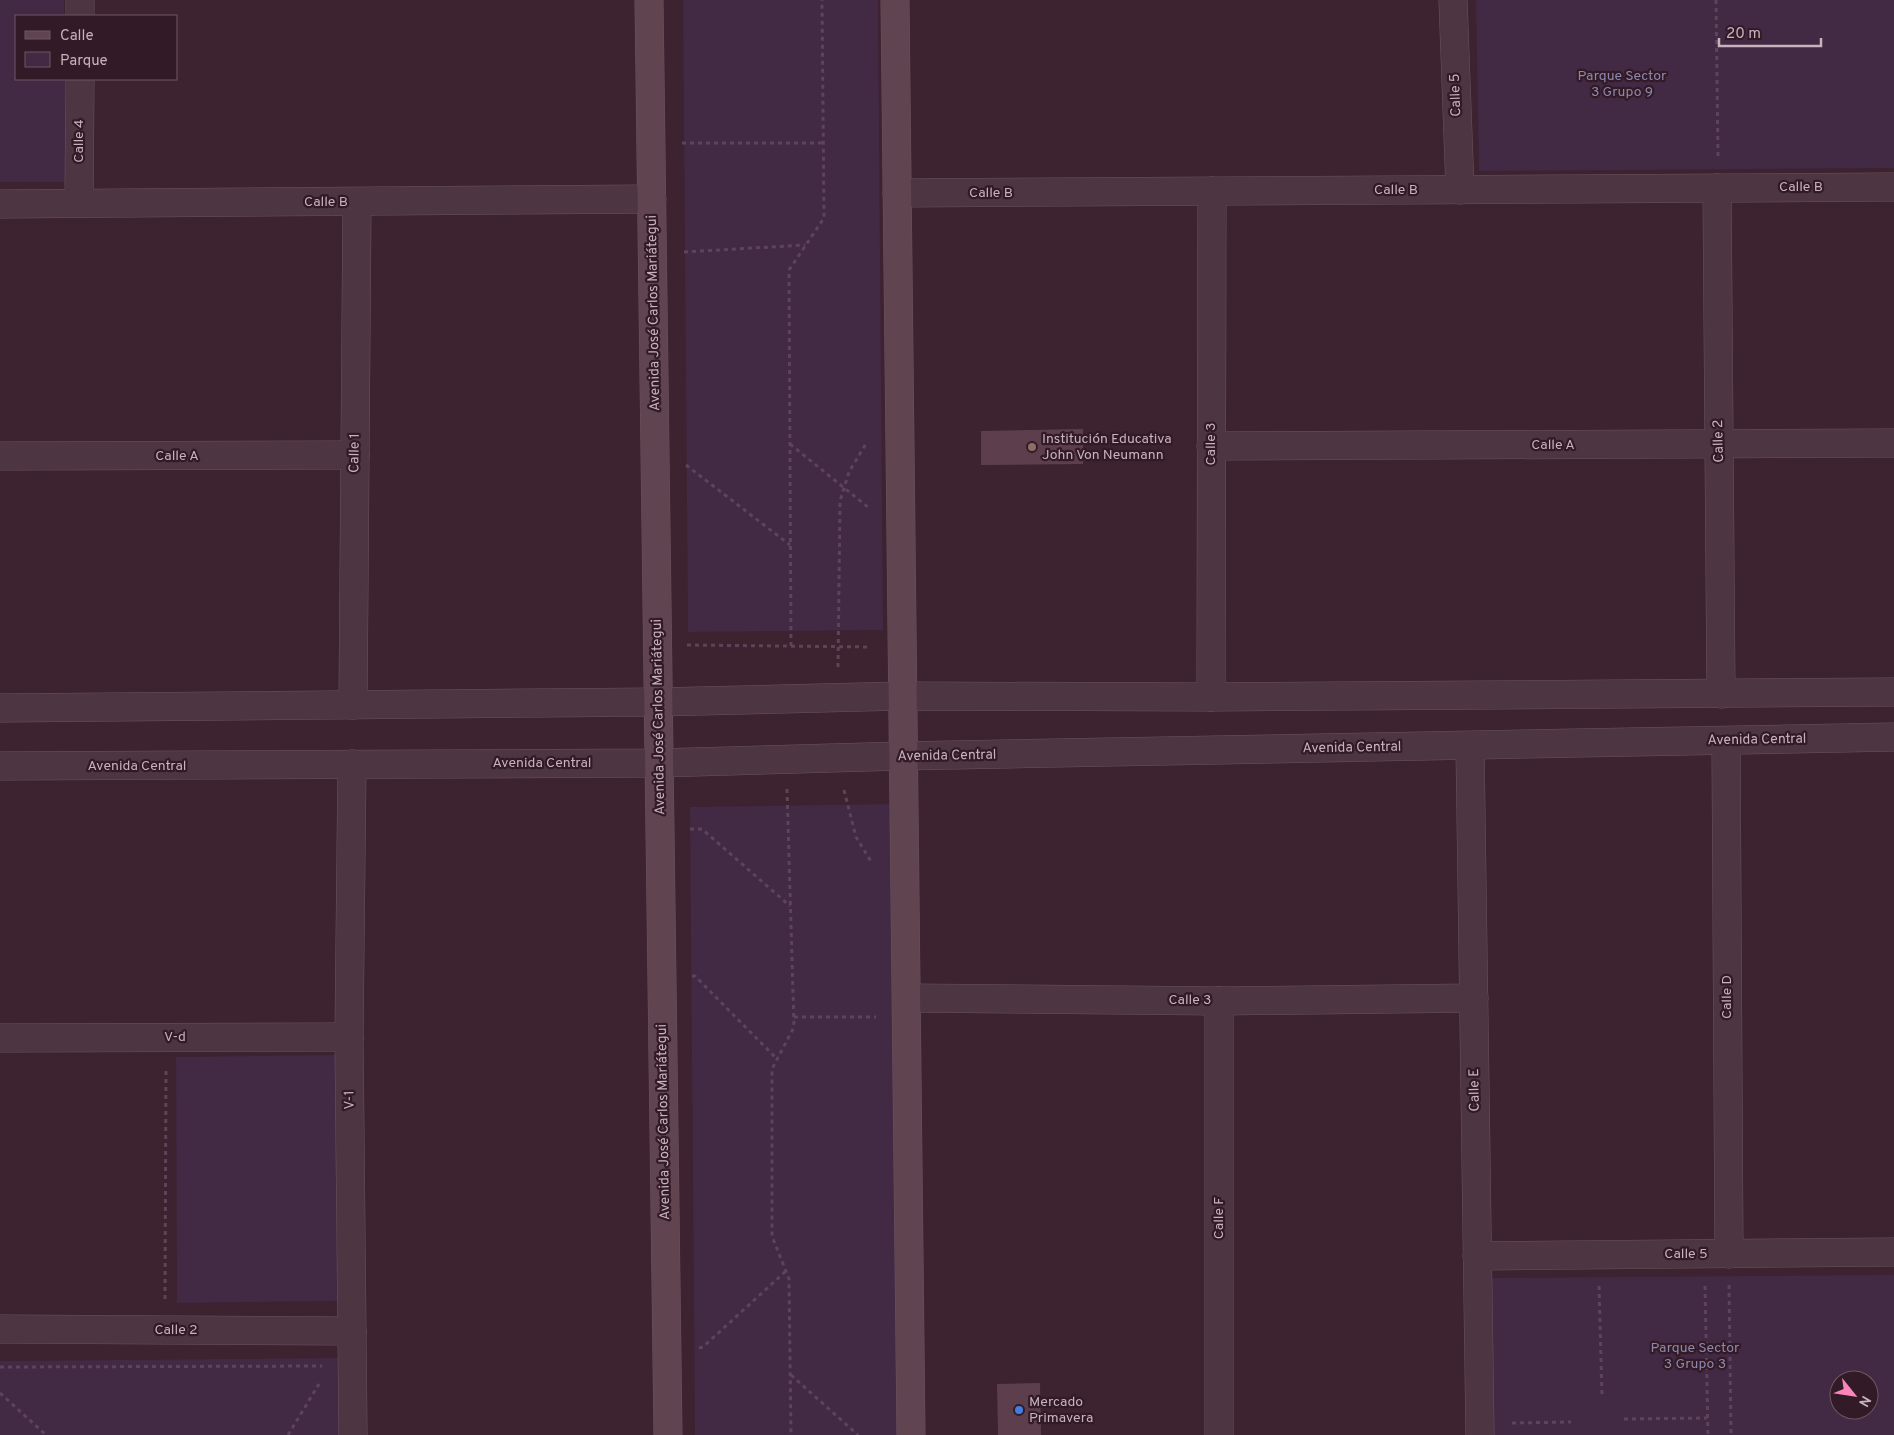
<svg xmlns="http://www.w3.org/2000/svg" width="1894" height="1435" viewBox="0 0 1894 1435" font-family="Overpass,sans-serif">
	<rect width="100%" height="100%" fill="#3d222f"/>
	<!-- green -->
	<g fill="#422944" fill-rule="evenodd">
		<path d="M0,0h64v16h-48v63h49l1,103h-66z"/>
		<path d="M683,0h195l5,630 -195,2z"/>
		<path d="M1476,0h418v168l-415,3z"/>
		<path d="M894,804l5,631h-204l-5,-628z"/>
		<path d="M336,1055l1,246 -160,2 -1,-246z"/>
		<path d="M1894,1275v160h-405l-2,-157zM1839,1380h30v30h-30z"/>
		<path d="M341,1358v77h-341v-74z"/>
	</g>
	<!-- building -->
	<g fill="#5d3e4c">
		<path d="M1083,429v35l-102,1v-34z"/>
		<path d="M1040,1383l1,52h-43l-1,-51z"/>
	</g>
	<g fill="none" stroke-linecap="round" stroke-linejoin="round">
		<defs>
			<g id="minor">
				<path d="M1453,0l7,190"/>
				<path d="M80,16v-16"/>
				<path d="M1717,188l4,506"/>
				<path d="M897,193l997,-6"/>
				<path d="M79,203l1,-124"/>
				<path d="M0,204l652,-5"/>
				<path d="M1211,446l683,-3"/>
				<path d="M0,456l355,-1"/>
				<path d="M1211,697l1,-506"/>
				<path d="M353,705l4,-503"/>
				<path d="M1726,741l3,513"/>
				<path d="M1470,746l10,689"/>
				<path d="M352,764l-3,273 4,398"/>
				<path d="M907,998l312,3 255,-3"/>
				<path d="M0,1038l349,-1"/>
				<path d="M1477,1256l417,-4"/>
				<path d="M0,1329l352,2"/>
				<path d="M1219,1435v-434"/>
			</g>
			<g id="tertiary">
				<path d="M0,708l658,-6 244,-6 309,1 683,-5"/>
				<path d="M0,766l659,-3 243,-7 992,-19"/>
			</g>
			<g id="secondary">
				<path d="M649,0l19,1435"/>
				<path d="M895,0l16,1435"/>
			</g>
		</defs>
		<!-- minor casing -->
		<use href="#minor" stroke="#6b545f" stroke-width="29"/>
		<!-- tertiary casing -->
		<use href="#tertiary" stroke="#6b545f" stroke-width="29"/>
		<!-- secondary casing -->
		<use href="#secondary" stroke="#6b545f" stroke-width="29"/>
		<!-- path -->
		<g stroke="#5d445b" stroke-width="3" stroke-dasharray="4 4" stroke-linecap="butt">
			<path d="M1716,0l2,157"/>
			<path d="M682,143h141"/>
			<path d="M684,252l121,-7"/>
			<path d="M790,444l79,64"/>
			<path d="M686,465l104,80"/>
			<path d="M687,645l184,2"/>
			<path d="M791,646l-2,-376 35,-52 -2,-218"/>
			<path d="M838,667l2,-166 9,-29 18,-30"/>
			<path d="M787,789l7,238 -22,42v167l17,43 2,156"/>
			<path d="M844,790l12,47 16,26"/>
			<path d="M690,829h12l88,77"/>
			<path d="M692,976h3l82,83"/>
			<path d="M794,1017h82"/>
			<path d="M1729,1285l2,150"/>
			<path d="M1599,1286l3,110"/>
			<path d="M1705,1286l3,149"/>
			<path d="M165,1299l1,-231"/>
			<path d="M699,1348l4,-1 83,-76"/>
			<path d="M0,1367l322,-1"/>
			<path d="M791,1375l67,60"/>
			<path d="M0,1393l46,42"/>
			<path d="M1624,1419l83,-1"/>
			<path d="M1512,1423l59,-1"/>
			<path d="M288,1435l31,-51"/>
		</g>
		<!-- minor -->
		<use href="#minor" stroke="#4d3641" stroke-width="28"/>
		<!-- tertiary -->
		<use href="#tertiary" stroke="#4d3641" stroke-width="28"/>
		<!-- secondary -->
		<use href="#secondary" stroke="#604450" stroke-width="28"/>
	</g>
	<!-- markers -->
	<circle fill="#8d6e63" stroke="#321b26" stroke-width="2" cx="1032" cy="447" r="5"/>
	<circle fill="#3f7fe0" stroke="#321b26" stroke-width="2" cx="1019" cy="1410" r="5"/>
	<g text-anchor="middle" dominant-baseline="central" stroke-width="4.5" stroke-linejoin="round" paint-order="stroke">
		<!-- park labels -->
		<g font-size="14" fill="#8d86ae" stroke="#321b26">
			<text x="1622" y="76">Parque Sector<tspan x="1622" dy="16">3 Grupo 9</tspan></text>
			<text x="1695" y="1348">Parque Sector<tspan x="1695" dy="16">3 Grupo 3</tspan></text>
		</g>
		<!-- street labels -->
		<g font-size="14" fill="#c8b2bc" stroke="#321b26">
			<text transform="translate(1456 95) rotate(-92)">Calle 5</text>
			<text transform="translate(79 141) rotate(-90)">Calle 4</text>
			<text x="1801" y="187">Calle B</text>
			<text x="1396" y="190">Calle B</text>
			<text x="991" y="193">Calle B</text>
			<text x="326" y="202">Calle B</text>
			<text transform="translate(654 313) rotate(-91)">Avenida José Carlos Mariátegui</text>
			<text transform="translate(1719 441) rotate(-91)">Calle 2</text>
			<text transform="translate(1211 444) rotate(-90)">Calle 3</text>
			<text x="1553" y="445">Calle A</text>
			<text transform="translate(355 453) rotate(-89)">Calle 1</text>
			<text x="177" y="456">Calle A</text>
			<text transform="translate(659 717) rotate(-91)">Avenida José Carlos Mariátegui</text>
			<text transform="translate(1757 740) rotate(-1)">Avenida Central</text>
			<text transform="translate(1352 748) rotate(-1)">Avenida Central</text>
			<text transform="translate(947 756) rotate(-1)">Avenida Central</text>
			<text x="542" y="763">Avenida Central</text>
			<text x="137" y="766">Avenida Central</text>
			<text transform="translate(1727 997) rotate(-90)">Calle D</text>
			<text x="1190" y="1000">Calle 3</text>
			<text x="175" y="1037">V-d</text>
			<text transform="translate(1475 1090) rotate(-91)">Calle E</text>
			<text transform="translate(350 1100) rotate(-91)">V-1</text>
			<text transform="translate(664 1122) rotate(-91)">Avenida José Carlos Mariátegui</text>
			<text transform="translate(1219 1218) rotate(-90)">Calle F</text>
			<text x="1686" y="1254">Calle 5</text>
			<text x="176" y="1330">Calle 2</text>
		</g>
		<!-- poi labels -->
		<g font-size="14" fill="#c8b2bc" stroke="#321b26" text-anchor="start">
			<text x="1042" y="439">Institución Educativa<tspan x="1042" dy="16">John Von Neumann</tspan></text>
			<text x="1029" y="1402">Mercado<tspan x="1029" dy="16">Primavera</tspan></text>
		</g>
	</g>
	<!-- legend -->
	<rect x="15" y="15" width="162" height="65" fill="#321b26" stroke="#6e5762"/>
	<rect x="25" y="31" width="25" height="8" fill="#604450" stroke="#6e5762"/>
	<text x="60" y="40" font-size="15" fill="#c8b2bc">Calle</text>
	<rect x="25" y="52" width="25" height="15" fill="#422944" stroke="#6e5762"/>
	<text x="60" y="65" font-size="15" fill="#c8b2bc">Parque</text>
	<!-- north arrow -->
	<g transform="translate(1854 1395) rotate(120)"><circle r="24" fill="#321b26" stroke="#6e5762"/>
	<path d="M0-4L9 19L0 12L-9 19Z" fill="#fb85b8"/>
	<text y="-8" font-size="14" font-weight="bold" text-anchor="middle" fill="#c8b2bc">N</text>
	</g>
	<!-- scale -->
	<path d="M1719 38v8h102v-8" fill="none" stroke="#c8b2bc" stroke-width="2.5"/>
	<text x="1726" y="38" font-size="15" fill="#c8b2bc" stroke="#321b26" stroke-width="4" paint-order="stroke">20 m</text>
</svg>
